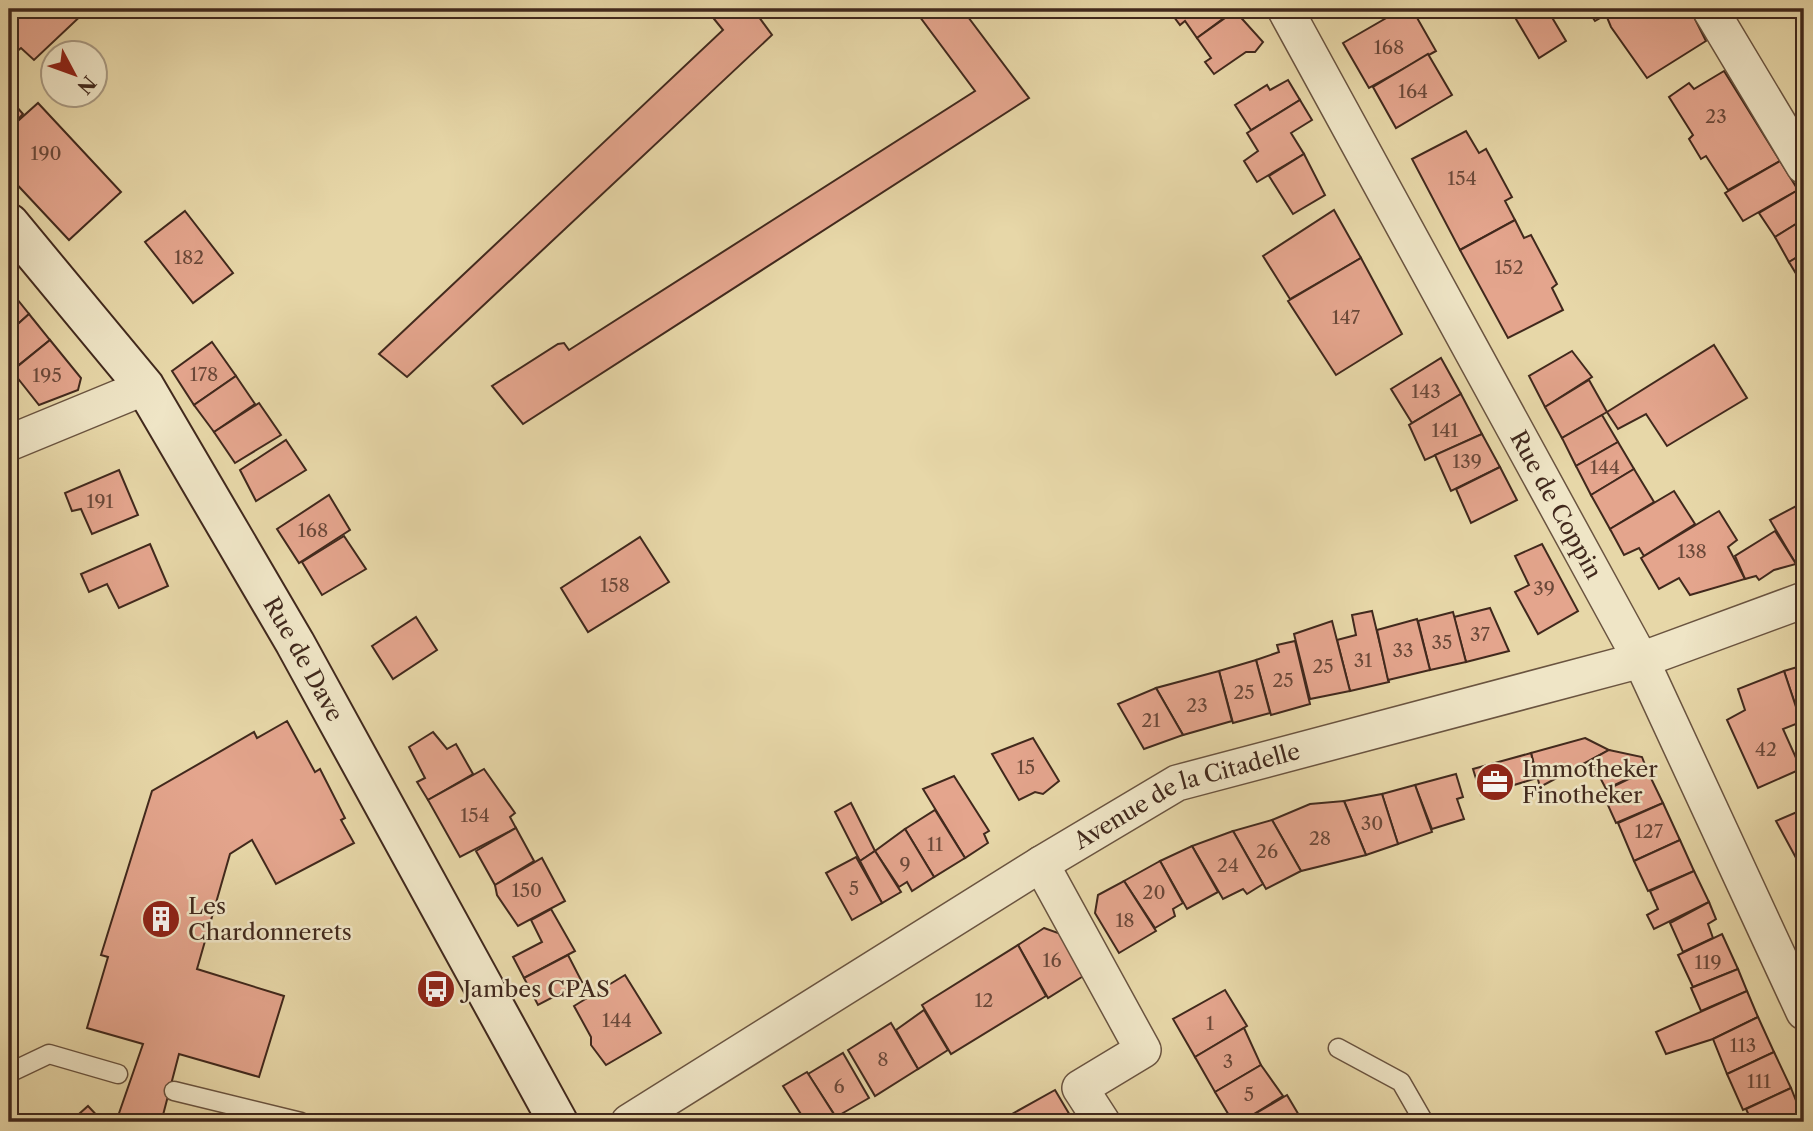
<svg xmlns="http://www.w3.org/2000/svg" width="1813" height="1131" viewBox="0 0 1813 1131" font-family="'Libre Caslon Text',serif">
	<rect width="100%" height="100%" fill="#e7d7a8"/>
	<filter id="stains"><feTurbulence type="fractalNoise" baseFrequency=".00286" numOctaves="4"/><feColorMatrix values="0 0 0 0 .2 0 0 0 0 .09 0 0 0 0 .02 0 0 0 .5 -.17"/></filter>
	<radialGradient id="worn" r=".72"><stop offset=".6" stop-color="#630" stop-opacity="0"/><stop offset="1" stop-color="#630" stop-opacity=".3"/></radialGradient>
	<!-- building -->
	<g fill="#e4a58d" stroke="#41291d" stroke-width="2">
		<path d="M9,9h79l-54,51 -13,-12 -12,10z"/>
		<path d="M706,9h47l19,26 -365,342 -28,-23 344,-324z"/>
		<path d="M914,9h48l67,89 -506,326 -31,-38 66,-42 6,-1 5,7 406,-259z"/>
		<path d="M1176,9h60l-39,29 -12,-17 -5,4 -9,-12z"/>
		<path d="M1402,9h10l24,42 -67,37 -26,-45z"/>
		<path d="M1510,9h37l19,32 -27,17z"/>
		<path d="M1587,9h29l-21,12z"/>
		<path d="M1616,9h74l16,32 -59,37 -36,-51 -5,-12z"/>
		<path d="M1235,11l28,31 -8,10h-9l-32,22 -9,-12 6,-4 -14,-20z"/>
		<path d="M1428,54l24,41 -56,33 -23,-41z"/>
		<path d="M1724,71l56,90 -52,29 -22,-34 -5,3 -12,-20 4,-4 -24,-38 20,-14 5,6z"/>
		<path d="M1288,80l12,20 -49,30 -16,-25 32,-20 3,5z"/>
		<path d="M9,98l14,16 -14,15z"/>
		<path d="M1300,100l12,20 -21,13 13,21 -47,28 -13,-21 14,-10 -11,-18z"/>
		<path d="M38,103l83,89 -52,48 -60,-64v-47z"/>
		<path d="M1466,131l13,22 7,-4 26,48 -7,4 10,19 -55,30 -48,-91z"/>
		<path d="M1304,154l21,41 -32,19 -24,-38z"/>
		<path d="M1780,161l18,29 -55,31 -18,-28z"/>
		<path d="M1798,190l6,10v19l-29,18 -16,-24z"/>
		<path d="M1334,210l27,48 -71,41 -27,-43z"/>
		<path d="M185,211l48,62 -40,30 -48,-61z"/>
		<path d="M1804,219v34l-15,9 -14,-25z"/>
		<path d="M1515,220l9,18 7,-3 26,49 -5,4 11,22 -55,28 -48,-88z"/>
		<path d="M1804,253v34l-15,-25z"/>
		<path d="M1361,258l41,76 -66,41 -48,-74z"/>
		<path d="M9,289l20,25 -20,18z"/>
		<path d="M29,314l21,26 -35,28 -6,-7v-29z"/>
		<path d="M50,340l31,38 -3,12 -39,15 -27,-34z"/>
		<path d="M212,342l24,34 -42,29 -22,-34z"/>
		<path d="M1714,345l33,53 -80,48 -21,-32 -28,15 -11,-17z"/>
		<path d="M1572,351l20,26 -47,30 -16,-31z"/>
		<path d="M1441,358l20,36 -49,29 -21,-34z"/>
		<path d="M236,376l19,28 -41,28 -20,-27z"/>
		<path d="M1589,380l18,32 -45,26 -17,-31z"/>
		<path d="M1461,394l21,40 -57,26 -16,-35z"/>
		<path d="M259,403l22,32 -46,28 -21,-31z"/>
		<path d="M1602,415l16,27 -42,24 -14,-28z"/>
		<path d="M1482,434l18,33 -49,24 -16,-36z"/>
		<path d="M286,440l20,30 -50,31 -16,-31z"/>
		<path d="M1618,442l16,27 -43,26 -15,-29z"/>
		<path d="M1500,467l17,33 -46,23 -15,-34z"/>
		<path d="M1634,469l20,33 -44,27 -19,-34z"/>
		<path d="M119,470l19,45 -46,19 -11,-25 -9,2 -7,-18z"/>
		<path d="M1674,491l21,33 -51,32 -5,-8 -15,7 -14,-26z"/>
		<path d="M329,495l21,35 -51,33 -22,-34z"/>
		<path d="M1800,504l4,6v49l-8,5 -26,-44z"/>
		<path d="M1719,511l18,29 -9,7 17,32 -55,16 -11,-17 -20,11 -18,-31z"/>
		<path d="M1775,531l21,33 -22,6 -15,10 -3,-4 -11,3 -10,-23z"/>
		<path d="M344,536l22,33 -44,26 -20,-33z"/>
		<path d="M640,537l29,45 -81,50 -27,-44z"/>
		<path d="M150,544l18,42 -49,22 -12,-24 -18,8 -8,-18z"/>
		<path d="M1542,544l36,67 -40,23 -23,-42 14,-7 -14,-29z"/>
		<path d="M1490,608l19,43 -43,11 -12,-45z"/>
		<path d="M1372,611l17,71 -39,9 -13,-51 19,-5 -4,-20z"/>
		<path d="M1453,612l13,50 -36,8 -12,-49z"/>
		<path d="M416,617l21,33 -44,29 -21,-33z"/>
		<path d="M1417,619l13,51 -42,10 -11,-50z"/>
		<path d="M1332,621l18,70 -40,8 -16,-65z"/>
		<path d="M1295,641l15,63 -39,11 -15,-55 23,-8 -2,-7z"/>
		<path d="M1256,660l14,53 -37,10 -14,-52z"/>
		<path d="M1804,665v66l-20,-60z"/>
		<path d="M1219,671l13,50 -49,14 -27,-47z"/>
		<path d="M1784,671l17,51 -18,7 18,40 -43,19 -31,-68 18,-10 -7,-21z"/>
		<path d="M1156,688l27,47 -39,14 -26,-45z"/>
		<path d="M287,721l28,51 5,-3 25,49 -4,2 13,23 -78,41 -24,-44 -22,14 -33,115 87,27 -25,81 -80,-23 -16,61 24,7h-71l27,-78 -56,-16 21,-71 -7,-2 51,-164 102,-59 3,6z"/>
		<path d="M433,732l14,17 9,-5 17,30 -45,26 -11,-18 8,-4 -16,-31z"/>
		<path d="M1033,738l26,43 -16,13 -8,-2 -16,8 -27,-46z"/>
		<path d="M1585,738l24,12 -69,37 -9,-34z"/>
		<path d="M1609,750l33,7 5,13 -41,19 -15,-29z"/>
		<path d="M1531,753l6,25 -56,17 -8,-26z"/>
		<path d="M484,769l31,44 -5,4 6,11 -56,29 -32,-57z"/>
		<path d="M1647,770l16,33 -47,20 -14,-31z"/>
		<path d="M1456,774l7,23 -6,2 7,20 -32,10 -17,-44z"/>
		<path d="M954,776l35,55 -5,3 4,9 -23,15 -42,-69z"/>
		<path d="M1415,785l17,47 -34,12 -16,-50z"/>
		<path d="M1382,794l16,50 -32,11 -22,-54z"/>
		<path d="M1344,801l22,54 -65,16 -29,-51 38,-16z"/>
		<path d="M851,803l24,48 -15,10 -25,-49z"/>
		<path d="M1663,803l17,37 -46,21 -16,-38z"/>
		<path d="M1804,809v45l-8,4 -20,-37z"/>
		<path d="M935,810l30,48 -31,19 -29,-48z"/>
		<path d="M1272,820l29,51 -35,18 -33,-58z"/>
		<path d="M516,828l18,33 -39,24 -19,-34z"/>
		<path d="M905,829l29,48 -22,14 -5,-9 -8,5 -24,-36z"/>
		<path d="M1233,831l30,53 -16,10 -4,-5 -20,10 -31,-53z"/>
		<path d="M1680,840l14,31 -46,20 -14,-30z"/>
		<path d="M1192,846l26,46 -31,17 -27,-48z"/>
		<path d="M875,851l26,41 -19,11 -22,-42z"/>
		<path d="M856,857l26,46 -30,17 -26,-47z"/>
		<path d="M542,858l23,43 -47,25 -21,-31 -2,-10z"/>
		<path d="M1160,861l23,42 -10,6 2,7 -20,12 -31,-47z"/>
		<path d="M1694,871l15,31 -55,27 -7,-14 11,-6 -8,-18z"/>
		<path d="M1124,881l32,50 -37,22 -24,-40 3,-18z"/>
		<path d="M1709,902l7,17 -8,5 5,14 -30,14 -13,-29z"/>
		<path d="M551,909l24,42 -51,27 -11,-21 29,-15 -11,-22z"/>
		<path d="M1044,928l17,6 24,41 -37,23 -30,-53z"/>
		<path d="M1722,934l16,35 -45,18 -15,-32z"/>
		<path d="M1018,945l28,51 -95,58 -29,-49z"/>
		<path d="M568,955l14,27 -44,23 -14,-27z"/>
		<path d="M1738,969l9,22 -46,20 -10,-23z"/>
		<path d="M625,975l36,58 -55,32 -15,-20v-8l-17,-31z"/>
		<path d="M1225,990l22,36 -52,31 -22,-38z"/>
		<path d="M1747,991l11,26 -45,22 -47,15 -10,-22z"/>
		<path d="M924,1010l24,40 -30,19 -22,-39z"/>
		<path d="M1758,1017l16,35 -47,22 -14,-35z"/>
		<path d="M891,1023l27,46 -43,27 -27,-46z"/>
		<path d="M1244,1028l17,37 -46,27 -20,-35z"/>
		<path d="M1774,1052l17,36 -48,22 -16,-36z"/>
		<path d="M843,1053l26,45 -33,19 -28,-43z"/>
		<path d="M1261,1065l22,31 -42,26h-8l-18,-30z"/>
		<path d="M807,1072l28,44 -12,6h-17l-23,-36z"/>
		<path d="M1791,1088l13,33 -52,1 -6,-13z"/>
		<path d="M1055,1090l19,32h-69l-2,-3z"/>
		<path d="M1287,1095l16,27h-62z"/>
		<path d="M88,1106l15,16h-33z"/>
	</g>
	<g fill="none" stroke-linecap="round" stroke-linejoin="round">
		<defs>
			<g id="lane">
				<path d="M1338,1048l63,34 23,40"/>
				<path d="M9,1073l40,-19 69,20"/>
				<path d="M174,1091l127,31"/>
			</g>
			<g id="street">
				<path id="s1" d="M1285,9l356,651 163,352"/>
				<path d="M1710,9l94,157"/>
				<path d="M9,443l136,-56"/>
				<path d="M1041,864l102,186 -63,38 22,34"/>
				<path id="s2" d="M629,1122l412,-258 136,-81 464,-123 163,-60"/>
			</g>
			<g id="secondary">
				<path id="s3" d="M9,223l136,164 150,256 263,479"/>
			</g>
		</defs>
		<!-- lane casing -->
		<use href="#lane" stroke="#6a5440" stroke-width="21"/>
		<!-- street casing -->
		<use href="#street" stroke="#6a5440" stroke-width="38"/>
		<!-- secondary casing -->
		<use href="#secondary" stroke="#41291d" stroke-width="42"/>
		<!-- lane -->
		<use href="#lane" stroke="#efe5c6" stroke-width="18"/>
		<!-- street -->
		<use href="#street" stroke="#efe5c6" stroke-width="35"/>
		<!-- secondary -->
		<use href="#secondary" stroke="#efe5c6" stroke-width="38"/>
	</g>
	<!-- icons -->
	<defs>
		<symbol id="office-disc" viewBox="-11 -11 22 22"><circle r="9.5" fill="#8f2418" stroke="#efe5c6"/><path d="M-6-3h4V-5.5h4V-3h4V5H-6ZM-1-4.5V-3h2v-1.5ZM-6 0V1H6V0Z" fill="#fff"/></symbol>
		<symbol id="building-disc" viewBox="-11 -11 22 22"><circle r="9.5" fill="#8f2418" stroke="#efe5c6"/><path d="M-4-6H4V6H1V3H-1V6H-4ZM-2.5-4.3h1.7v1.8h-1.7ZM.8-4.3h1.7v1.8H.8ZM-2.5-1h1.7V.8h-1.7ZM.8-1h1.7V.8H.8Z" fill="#fff"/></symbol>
		<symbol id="bus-disc" viewBox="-11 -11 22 22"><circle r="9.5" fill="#8f2418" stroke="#efe5c6"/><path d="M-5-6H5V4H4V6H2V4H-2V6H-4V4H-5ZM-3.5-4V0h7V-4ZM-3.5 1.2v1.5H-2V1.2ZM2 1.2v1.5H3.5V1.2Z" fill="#fff"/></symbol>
	</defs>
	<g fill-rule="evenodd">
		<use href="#office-disc" x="1473" y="760" width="44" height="44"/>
		<use href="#building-disc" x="139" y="897" width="44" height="44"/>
		<use href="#bus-disc" x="414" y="967" width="44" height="44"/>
	</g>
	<g text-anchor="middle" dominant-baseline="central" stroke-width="5" stroke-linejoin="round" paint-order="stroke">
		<!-- number labels -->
		<g font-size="19" fill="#6a4839">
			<text x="1389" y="47">168</text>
			<text x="1413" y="91">164</text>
			<text x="1716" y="116">23</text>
			<text x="46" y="153">190</text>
			<text x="1462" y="178">154</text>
			<text x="189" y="257">182</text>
			<text x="1509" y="267">152</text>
			<text x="1346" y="317">147</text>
			<text x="204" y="374">178</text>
			<text x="47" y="375">195</text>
			<text x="1426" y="391">143</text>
			<text x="1445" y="430">141</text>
			<text x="1467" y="461">139</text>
			<text x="1605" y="467">144</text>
			<text x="100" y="501">191</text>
			<text x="313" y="530">168</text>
			<text x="1692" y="551">138</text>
			<text x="615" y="585">158</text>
			<text x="1544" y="588">39</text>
			<text x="1480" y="634">37</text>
			<text x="1442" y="642">35</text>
			<text x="1403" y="650">33</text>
			<text x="1363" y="660">31</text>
			<text x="1323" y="666">25</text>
			<text x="1283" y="680">25</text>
			<text x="1244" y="692">25</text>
			<text x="1197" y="705">23</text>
			<text x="1151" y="720">21</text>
			<text x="1766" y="749">42</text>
			<text x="1026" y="767">15</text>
			<text x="475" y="815">154</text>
			<text x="1372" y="823">30</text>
			<text x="1649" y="831">127</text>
			<text x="1320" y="838">28</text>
			<text x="935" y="844">11</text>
			<text x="1267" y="851">26</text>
			<text x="905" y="864">9</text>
			<text x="1228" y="865">24</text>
			<text x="854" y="888">5</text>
			<text x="527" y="890">150</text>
			<text x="1154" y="892">20</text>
			<text x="1125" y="920">18</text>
			<text x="1052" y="960">16</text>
			<text x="1708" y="962">119</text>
			<text x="984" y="1000">12</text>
			<text x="617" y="1020">144</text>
			<text x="1210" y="1023">1</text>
			<text x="1743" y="1045">113</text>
			<text x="883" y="1059">8</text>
			<text x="1228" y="1061">3</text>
			<text x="1759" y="1081">111</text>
			<text x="839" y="1086">6</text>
			<text x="1249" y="1094">5</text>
		</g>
		<!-- street labels -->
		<g font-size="23" fill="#41291d" stroke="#efe5c6">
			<text stroke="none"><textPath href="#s1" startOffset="565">Rue de Coppin</textPath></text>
			<text stroke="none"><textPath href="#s3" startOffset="528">Rue de Dave</textPath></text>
			<text stroke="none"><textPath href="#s2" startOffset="649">Avenue de la Citadelle</textPath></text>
		</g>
		<!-- poi labels -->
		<g font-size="23" fill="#41291d" stroke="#efe5c6" text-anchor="start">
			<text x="1522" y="769">Immotheker<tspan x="1522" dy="26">Finotheker</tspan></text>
			<text x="188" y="906">Les<tspan x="188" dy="26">Chardonnerets</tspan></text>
			<text x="463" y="989">Jambes CPAS</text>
		</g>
	</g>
	<!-- margin -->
	<rect width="1813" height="1131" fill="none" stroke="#e7d7a8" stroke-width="35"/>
	<rect x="10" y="10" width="1792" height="1110" fill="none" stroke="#41291d" stroke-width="3.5"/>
	<rect x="18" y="18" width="1778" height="1096" fill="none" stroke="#41291d" stroke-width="2"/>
	<!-- north arrow -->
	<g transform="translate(74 74) rotate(131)"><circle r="33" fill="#efe5c6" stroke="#a99a82" stroke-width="2"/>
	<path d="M0-5L12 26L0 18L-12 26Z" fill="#8f2418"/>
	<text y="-10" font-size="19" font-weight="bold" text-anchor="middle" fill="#41291d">N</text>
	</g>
	<rect width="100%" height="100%" filter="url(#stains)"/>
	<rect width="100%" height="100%" fill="url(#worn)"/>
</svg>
